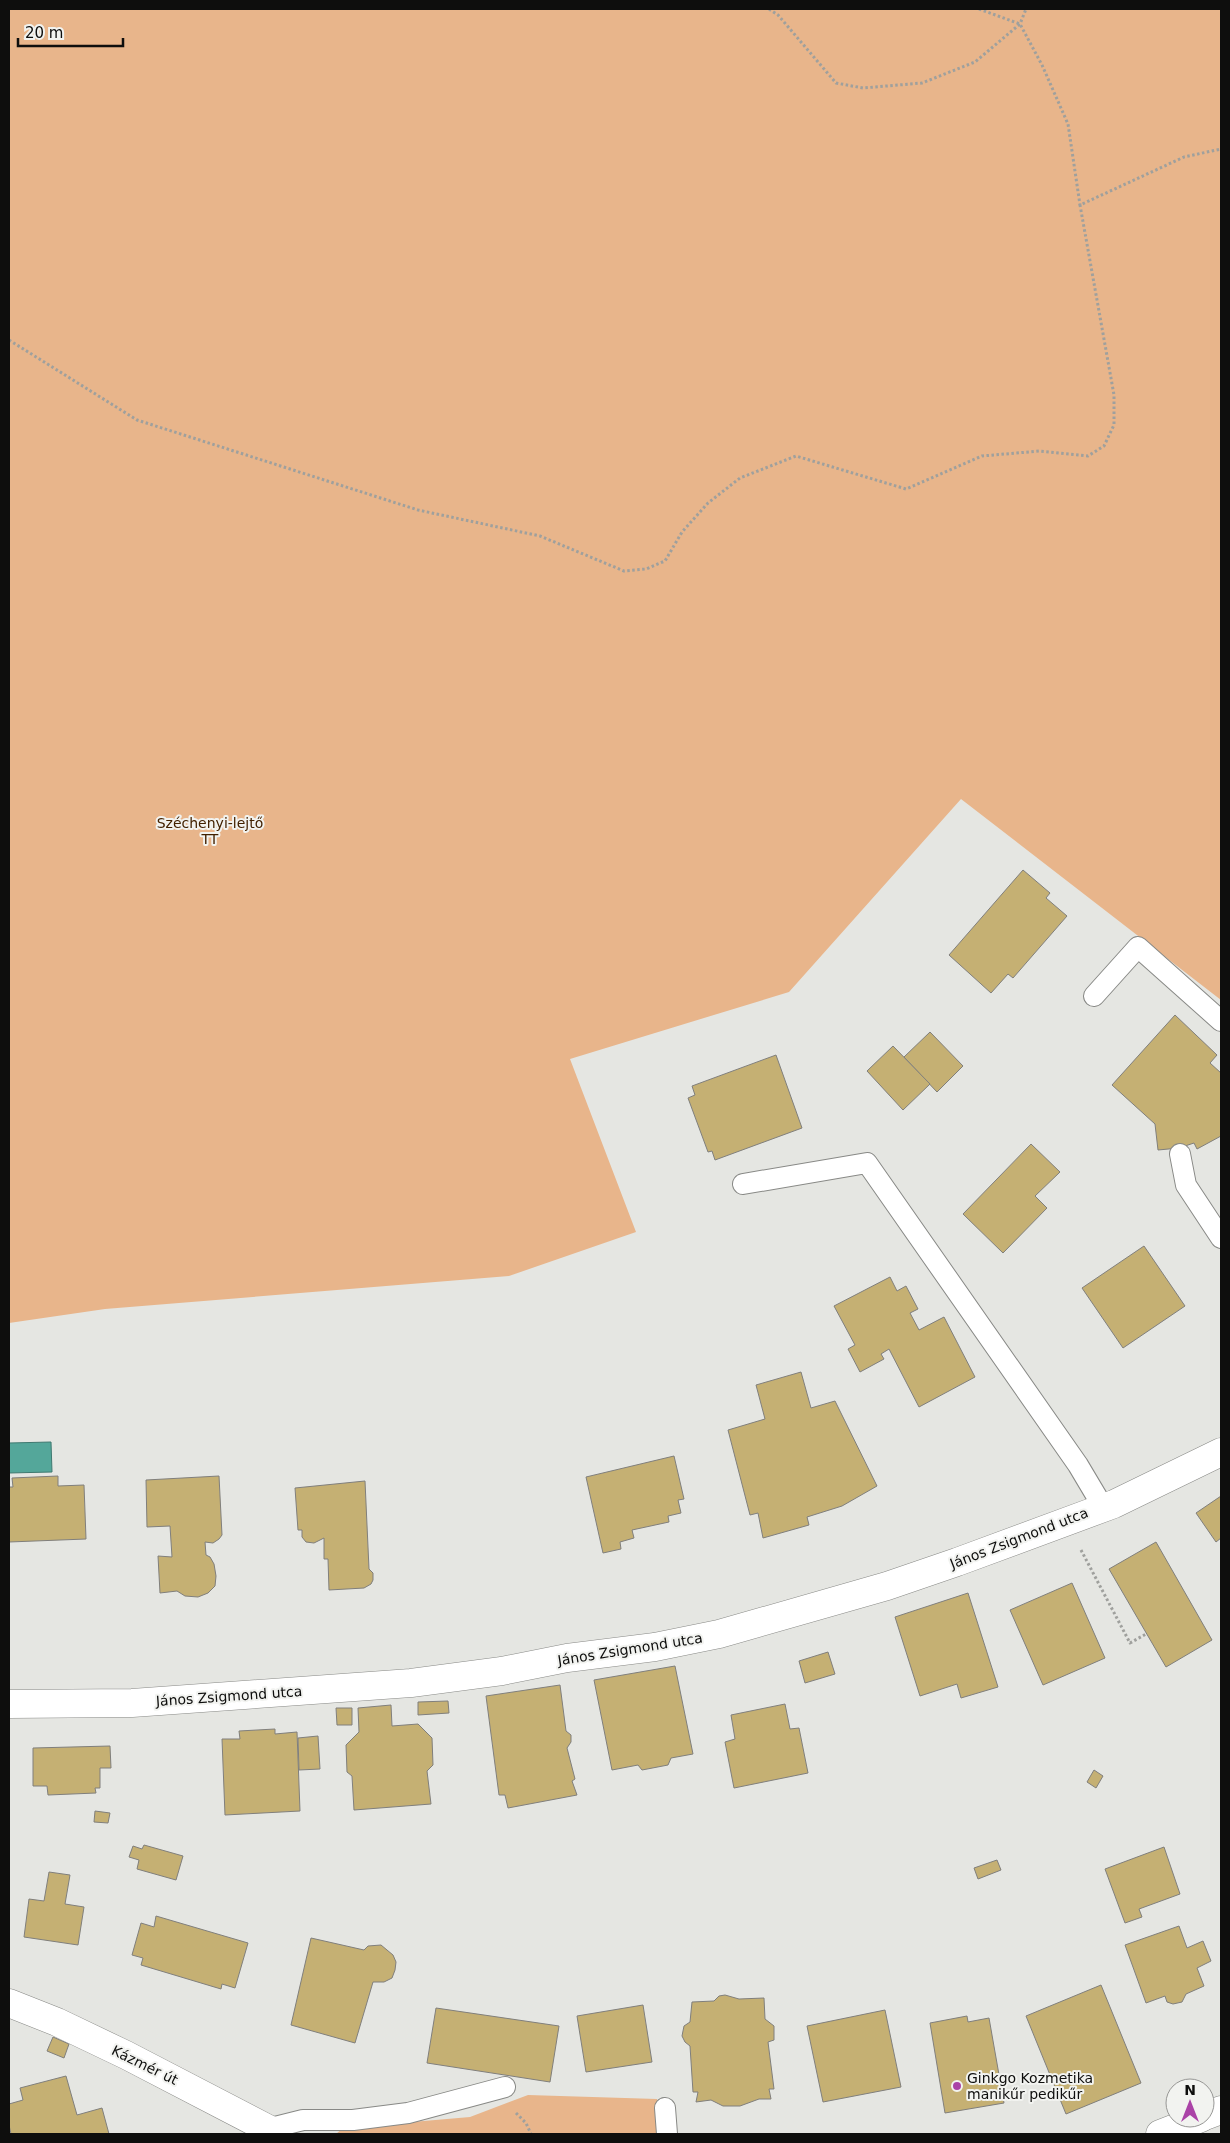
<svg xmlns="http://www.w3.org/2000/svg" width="1230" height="2143" viewBox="0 0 1230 2143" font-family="'DejaVu Sans',sans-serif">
	<rect width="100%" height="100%" fill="#e5e6e2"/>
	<!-- green -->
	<g fill="#e8b58b">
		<path d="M9,9h1212v991l-260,-201 -172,193 -219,67 66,173 -127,44 -404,33 -96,14z"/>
		<path d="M528,2095l129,4 3,35h-324l7,-6 127,-11z"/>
	</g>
	<!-- water -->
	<path fill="#54a79a" stroke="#3f7970" d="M51,1442l1,30 -43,1v-30z"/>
	<!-- building -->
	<g fill="#c5b073" stroke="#807f7c">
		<path d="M1023,870l27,23 -4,5 21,18 -54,62 -5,-4 -17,19 -42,-38z"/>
		<path d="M1175,1015l42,40 -7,8 11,10v63l-24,13 -3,-6 -15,5 -21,2 -3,-26 -43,-39z"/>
		<path d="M930,1032l33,34 -26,26 -33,-35z"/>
		<path d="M893,1046l37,38 -27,26 -36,-39z"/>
		<path d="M776,1055l26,73 -87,32 -3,-9 -4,1 -20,-54 7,-3 -3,-9z"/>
		<path d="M1031,1144l29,28 -25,24 12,12 -44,45 -40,-39z"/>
		<path d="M1144,1246l41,60 -62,42 -41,-60z"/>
		<path d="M890,1277l7,14 9,-5 12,23 -8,4 9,17 25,-13 31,60 -56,30 -30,-58 -8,5 3,5 -24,13 -12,-23 7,-4 -21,-39z"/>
		<path d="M801,1372l10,36 24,-7 42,85 -35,20 -35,11 2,8 -46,13 -5,-25 -8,2 -22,-85 37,-11 -9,-34z"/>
		<path d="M674,1456l10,43 -6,1 3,13 -13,3 1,6 -37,8 2,8 -14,4 1,7 -18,4 -17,-76z"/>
		<path d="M58,1476v10l26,-1 2,54 -77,3v-55h4l-1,-9z"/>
		<path d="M219,1476l3,59 -3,4 -6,4 -8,-1 1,13 4,2 4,7 2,12 -1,10 -7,7 -10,4 -13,-1 -8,-5 -17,2 -2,-37 14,1 -2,-31 -23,1 -1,-47z"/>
		<path d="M365,1481l4,88 4,4v7l-2,4 -7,4 -35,2 -1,-31h-4v-21l-10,5 -8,-1 -4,-5v-7h-4l-3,-42z"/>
		<path d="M1221,1496v42l-5,4 -20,-29z"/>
		<path d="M1156,1542l56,98 -46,27 -57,-98z"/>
		<path d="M1072,1583l33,75 -62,27 -33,-75z"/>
		<path d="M968,1593l30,94 -37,11 -4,-14 -37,12 -25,-79z"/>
		<path d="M828,1652l7,22 -30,9 -6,-22z"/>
		<path d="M675,1666l18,88 -22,4 -3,7 -26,5 -4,-5 -26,5 -18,-90z"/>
		<path d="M560,1685l6,46 5,4v7l-4,6 8,31 -3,2 5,14 -69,13 -3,-13h-6l-13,-99z"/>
		<path d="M448,1701l1,12 -31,2v-13z"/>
		<path d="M785,1704l5,25 9,-1 9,45 -74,15 -9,-46 10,-3 -4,-24z"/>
		<path d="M391,1705l1,21 26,-2 14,14 1,27 -6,6 4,33 -77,6 -2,-34 -5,-4 -1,-27 13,-13 -1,-24z"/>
		<path d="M336,1708h16v17h-15z"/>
		<path d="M275,1729v5l22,-2 3,79 -75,4 -3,-76h18l-1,-8z"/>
		<path d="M318,1736l2,33 -21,1 -1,-32z"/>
		<path d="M110,1746l1,22h-11v20h-5l1,5 -48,2 -1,-9h-14v-38z"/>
		<path d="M1094,1770l9,6 -7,12 -9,-6z"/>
		<path d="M95,1811l15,2 -2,10 -14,-1z"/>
		<path d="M144,1845l39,11 -7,24 -39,-11 2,-9 -10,-3 4,-11 9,3z"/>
		<path d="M1164,1847l16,47 -41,15 3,8 -17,6 -20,-54z"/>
		<path d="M997,1860l4,10 -23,9 -4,-11z"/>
		<path d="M49,1872l21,3 -5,29 19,3 -6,38 -54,-8 5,-38 15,2z"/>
		<path d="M156,1916l92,27 -13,45 -13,-4 -1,5 -80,-24 2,-7 -11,-3 9,-32 13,4z"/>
		<path d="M1179,1926l8,22 16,-7 8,20 -14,7 7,18 -18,8 -4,8 -9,2 -6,-2 -2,-6 -19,7 -21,-58z"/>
		<path d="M311,1938l53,12 4,-4 13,-1 12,10 3,7 -1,8 -3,8 -8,4h-11l-18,61 -64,-18z"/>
		<path d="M1101,1985l40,98 -75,31 -40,-98z"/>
		<path d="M725,1995l14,4 25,-1 1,21 9,7v14l-6,2 6,47h-5l2,10h-12l-19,7h-17l-12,-6 -15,2 2,-10h-5l-3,-46 -5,-4 -3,-6 2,-10 6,-4 2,-20 22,-1 5,-5z"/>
		<path d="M643,2005l9,57 -66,10 -9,-56z"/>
		<path d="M436,2008l123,18 -9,56 -123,-19z"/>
		<path d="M885,2010l16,77 -78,15 -16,-76z"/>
		<path d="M967,2016l1,6 21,-4 15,85 -59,10 -15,-90z"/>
		<path d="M53,2037l16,7 -5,14 -17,-7z"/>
		<path d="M66,2076l11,39 25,-7 7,26h-98l-2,-9v-21l14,-4 -3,-12z"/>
	</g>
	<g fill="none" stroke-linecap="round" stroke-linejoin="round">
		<defs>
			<g id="lane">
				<path d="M1094,996l44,-49 83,74"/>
				<path d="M1180,1154l6,31 35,53"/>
				<path d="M743,1184l124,-21 211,302 25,42"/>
				<path d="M665,2108l2,26"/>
				<path d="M267,2129l36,-9h50l55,-7 97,-26"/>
			</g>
			<g id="street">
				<path d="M9,1704l123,-1 279,-20 91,-12 65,-13 88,-11 64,-13 168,-48 70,-24 157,-58 107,-52"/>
				<path d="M9,2003l48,19 69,33 152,79"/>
				<path d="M1205,2116l16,-6"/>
				<path d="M1160,2134l41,-16"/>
			</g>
		</defs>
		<!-- lane casing -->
		<use href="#lane" stroke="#888986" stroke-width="22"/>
		<!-- street casing -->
		<use href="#street" stroke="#888986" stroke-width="29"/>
		<!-- path -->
		<g stroke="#9fa09d" stroke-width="3" stroke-dasharray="2.5 2.5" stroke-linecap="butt">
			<path d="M769,9l9,6 58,68 27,5 59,-5 53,-21 45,-38 6,-15"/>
			<path d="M979,9l41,15 22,41 26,59 12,81"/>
			<path d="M9,340l128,80 281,90 122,26 84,35 22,-2 19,-8 17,-29 26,-29 32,-25 56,-22 110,33 76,-33 58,-5 48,5 16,-10 10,-21v-30l-34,-190 104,-48 37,-8"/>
			<path d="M1081,1550l49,93 16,-9"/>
			<path d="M516,2113l10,10 5,11"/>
		</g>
		<!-- lane -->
		<use href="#lane" stroke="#fff" stroke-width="20"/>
		<!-- street -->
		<use href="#street" stroke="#fff" stroke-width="28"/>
	</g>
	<!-- markers -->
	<circle fill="#aa43a7" stroke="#f2f3f0" stroke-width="2" cx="957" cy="2086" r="5"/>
	<g text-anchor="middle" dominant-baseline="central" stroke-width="4" stroke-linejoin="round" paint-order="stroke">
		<!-- park labels -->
		<g font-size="14" fill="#422100" stroke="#f2f3f0">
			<text x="210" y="823">Széchenyi-lejtő<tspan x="210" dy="16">TT</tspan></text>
		</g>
		<!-- street labels -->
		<g font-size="14" fill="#0e0e0d" stroke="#f2f3f0">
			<text transform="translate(1019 1538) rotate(-21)">János Zsigmond utca</text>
			<text transform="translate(630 1649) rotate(-9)">János Zsigmond utca</text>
			<text transform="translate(229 1696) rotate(-4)">János Zsigmond utca</text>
			<text transform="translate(145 2065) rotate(26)">Kázmér út</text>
		</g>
		<!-- poi labels -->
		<g font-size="14" fill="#0e0e0d" stroke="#f2f3f0" text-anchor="start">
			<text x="967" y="2078">Ginkgo Kozmetika<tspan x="967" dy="16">manikűr pedikűr</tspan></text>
		</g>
	</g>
	<!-- border -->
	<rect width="1230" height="2143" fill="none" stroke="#0e0e0d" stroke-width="20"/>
	<!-- north arrow -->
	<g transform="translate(1190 2103)"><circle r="24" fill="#f2f3f0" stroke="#979795"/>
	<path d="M0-4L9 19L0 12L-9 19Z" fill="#aa43a7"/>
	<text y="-8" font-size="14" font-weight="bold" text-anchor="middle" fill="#0e0e0d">N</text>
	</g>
	<!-- scale -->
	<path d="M18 38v8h105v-8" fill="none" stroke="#0e0e0d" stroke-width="2.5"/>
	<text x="25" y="38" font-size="15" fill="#0e0e0d" stroke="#f2f3f0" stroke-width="4" paint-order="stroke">20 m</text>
</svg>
